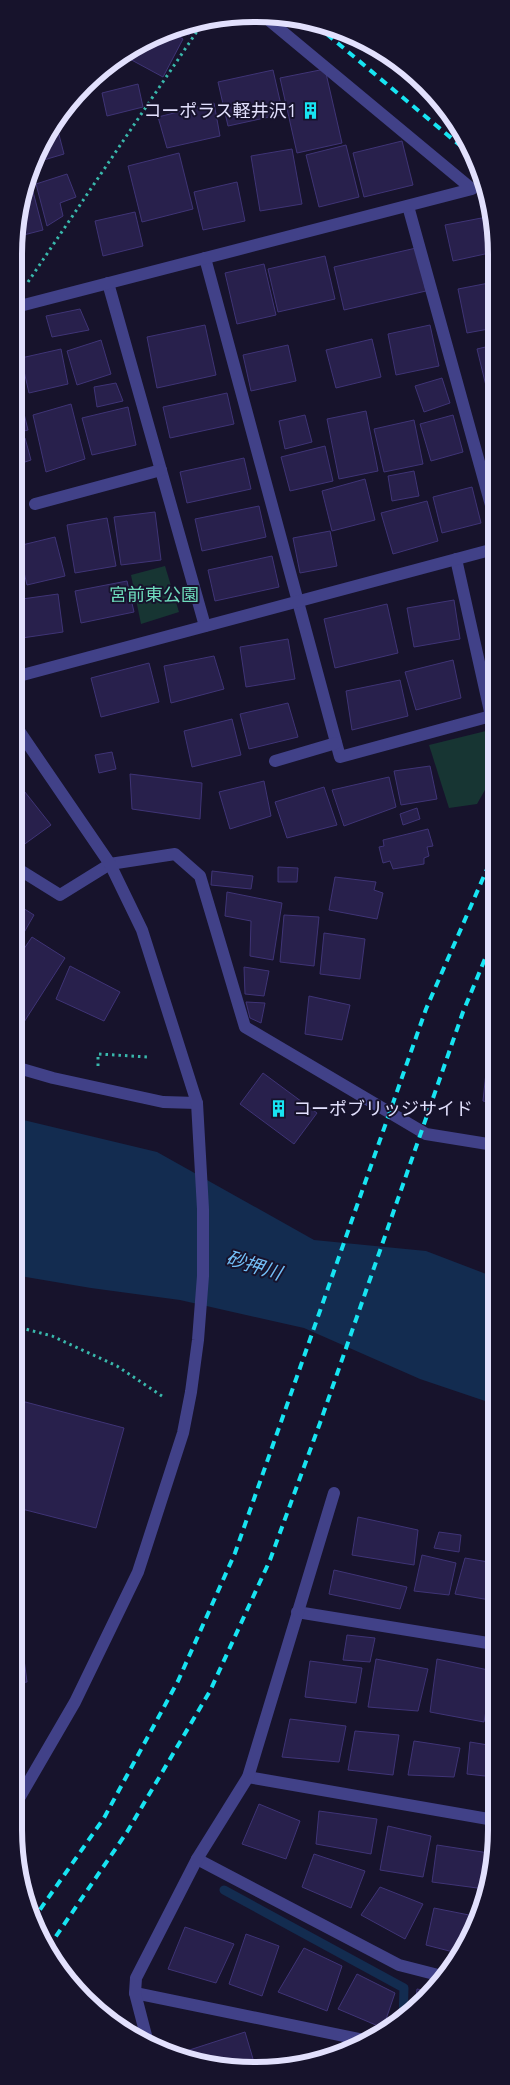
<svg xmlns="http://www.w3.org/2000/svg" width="510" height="2085" viewBox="0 0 510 2085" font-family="Ubuntu,'Noto Sans JP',sans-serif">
	<rect width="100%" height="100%" fill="#17132c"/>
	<!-- green -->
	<g fill="#173533">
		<path d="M165,566l14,46 -38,12 -10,-49z"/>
		<path d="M494,729v45l-17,30 -28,4 -20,-63z"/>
	</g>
	<!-- water -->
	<path fill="#132c50" d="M15,1118l142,34 157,88 112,11 68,26v127l-74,-25 -116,-51 -124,-28 -89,-12 -77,-13z"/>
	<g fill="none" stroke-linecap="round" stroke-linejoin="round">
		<!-- stream -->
		<path stroke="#132c50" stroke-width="9" d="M224,1890l180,98 -1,32"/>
	</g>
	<!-- building -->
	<g fill="#28204c" stroke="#3f3476">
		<path d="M193,22h4l-8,13 -10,-6z"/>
		<path d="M171,32l12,7 -20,38 -37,-20 1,-3z"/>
		<path d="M122,57l1,4 -16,4 1,-2z"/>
		<path d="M325,69l17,74 -45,10 -17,-75z"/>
		<path d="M273,70l10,44 -55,12 -10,-44z"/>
		<path d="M138,84l5,23 -36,9 -5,-23z"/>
		<path d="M214,103l6,33 -53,12 -9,-31z"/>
		<path d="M58,131l6,23 -27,8 9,-28z"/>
		<path d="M402,141l11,44 -49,12 -11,-44z"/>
		<path d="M346,145l13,52 -40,10 -13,-52z"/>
		<path d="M292,149l10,55 -42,7 -9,-55z"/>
		<path d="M179,153l14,56 -51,13 -14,-56z"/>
		<path d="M67,174l9,23 -16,6 3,13 -16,10 -11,-42z"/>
		<path d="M30,180l13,50 -27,7v-14z"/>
		<path d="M237,182l8,39 -42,9 -9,-38z"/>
		<path d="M135,212l8,34 -40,10 -8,-35z"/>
		<path d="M492,216l2,8v28l-41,9 -8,-36z"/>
		<path d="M416,248l10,43 -82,19 -10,-43z"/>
		<path d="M325,256l10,43 -57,13 -10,-43z"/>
		<path d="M264,264l12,51 -39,9 -12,-51z"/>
		<path d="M494,282v46l-27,5 -9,-44z"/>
		<path d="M80,309l9,21 -37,7 -6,-21z"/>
		<path d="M205,325l11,50 -59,13 -10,-51z"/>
		<path d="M430,325l9,41 -43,9 -8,-41z"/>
		<path d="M372,339l9,38 -45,11 -10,-38z"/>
		<path d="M101,340l10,34 -34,11 -10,-34z"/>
		<path d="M288,345l8,36 -45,10 -8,-36z"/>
		<path d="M494,345v47l-6,2 -11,-45z"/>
		<path d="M61,349l7,35 -39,9 -8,-35z"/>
		<path d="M442,378l8,25 -26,9 -9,-26z"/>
		<path d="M116,383l7,18 -26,6 -3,-20z"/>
		<path d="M18,389l10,41 -12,3v-43z"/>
		<path d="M227,393l7,31 -64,14 -7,-31z"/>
		<path d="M71,404l14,55 -39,13 -13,-57z"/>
		<path d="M128,407l8,38 -44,10 -10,-37z"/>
		<path d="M366,411l12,60 -39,8 -12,-60z"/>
		<path d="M494,412v21l-4,-20z"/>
		<path d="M305,415l7,27 -27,7 -6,-28z"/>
		<path d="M453,415l10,37 -32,9 -11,-37z"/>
		<path d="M414,420l9,44 -39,8 -10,-43z"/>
		<path d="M25,438l6,22 -15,5v-25z"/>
		<path d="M325,446l8,35 -43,10 -9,-34z"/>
		<path d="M244,458l7,31 -64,14 -7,-31z"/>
		<path d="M414,471l5,25 -27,5 -4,-25z"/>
		<path d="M365,479l10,41 -43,11 -10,-40z"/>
		<path d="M472,487l9,36 -39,10 -9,-36z"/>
		<path d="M427,501l11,40 -45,13 -12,-41z"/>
		<path d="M259,506l7,31 -64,14 -7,-32z"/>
		<path d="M155,512l6,48 -40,5 -7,-48z"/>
		<path d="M107,518l9,48 -41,7 -8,-48z"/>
		<path d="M330,531l7,35 -37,7 -7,-35z"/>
		<path d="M55,537l10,39 -38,9 -9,-39z"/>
		<path d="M272,556l7,31 -64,14 -7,-31z"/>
		<path d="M127,581l7,31 -53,11 -6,-32z"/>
		<path d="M58,594l5,38 -48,7v-39z"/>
		<path d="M454,600l6,39 -46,8 -7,-39z"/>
		<path d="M387,604l11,49 -63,15 -11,-49z"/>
		<path d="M288,639l7,40 -49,8 -6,-40z"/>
		<path d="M494,648v22l-5,-21z"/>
		<path d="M214,656l10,33 -53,14 -7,-37z"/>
		<path d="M453,660l8,38 -45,12 -11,-38z"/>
		<path d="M149,663l10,39 -58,15 -10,-39z"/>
		<path d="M400,680l8,36 -56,14 -6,-39z"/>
		<path d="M288,703l10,34 -49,12 -9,-35z"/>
		<path d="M232,719l9,36 -49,12 -8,-36z"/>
		<path d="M112,752l4,17 -17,4 -4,-18z"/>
		<path d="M430,766l7,33 -36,6 -7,-34z"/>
		<path d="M130,774l72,9 -2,36 -68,-10z"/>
		<path d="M389,777l7,30 -52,19 -12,-36z"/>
		<path d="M264,781l7,35 -41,13 -11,-37z"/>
		<path d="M17,782l34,43 -36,26v-67z"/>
		<path d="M324,787l13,38 -50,13 -12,-36z"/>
		<path d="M417,808l3,11 -17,6 -3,-11z"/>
		<path d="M428,829l5,17 -6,1 2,9 -5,2v6l-31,5 -3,-8 -7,2 -4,-16 5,-1 -1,-6z"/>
		<path d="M278,867l20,1 -1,14h-19z"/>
		<path d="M212,871l41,5 -2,13 -40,-4z"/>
		<path d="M335,877l41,5 -2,8 9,3 -6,26 -48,-9z"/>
		<path d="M227,892l55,11 -9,57 -23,-4 1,-35 -26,-5z"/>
		<path d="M15,903l19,12 -16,28 -3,-2z"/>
		<path d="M284,915l35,2 -5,49 -34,-4z"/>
		<path d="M324,933l41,6 -5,40 -40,-5z"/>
		<path d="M32,937l33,21 -48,75 -2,-1v-70z"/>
		<path d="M70,966l50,26 -16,29 -48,-22z"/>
		<path d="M244,967l25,4 -5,25 -19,-2z"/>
		<path d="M309,996l41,9 -8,35 -37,-6z"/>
		<path d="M246,1002l19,1 -4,20 -11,-5z"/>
		<path d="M487,1063l7,1v39l-11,-2z"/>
		<path d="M263,1073l54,40 -23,31 -54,-40z"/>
		<path d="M14,1399l110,29 -28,100 -82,-21z"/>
		<path d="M358,1517l60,13 -4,35 -62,-10z"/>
		<path d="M439,1532l22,3 -2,17 -25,-4z"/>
		<path d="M422,1555l34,8 -7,32 -35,-4z"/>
		<path d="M465,1558l29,5v20l-4,17 -35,-6z"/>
		<path d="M334,1570l73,17 -7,22 -71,-15z"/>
		<path d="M14,1584l13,98 -13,2z"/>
		<path d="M347,1635l28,3 -5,24 -27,-2z"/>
		<path d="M376,1659l52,10 -10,42 -50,-4z"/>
		<path d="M437,1659l56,12 -9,51 -54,-10z"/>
		<path d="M310,1661l52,7 -6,35 -51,-6z"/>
		<path d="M494,1691v36l-5,-1z"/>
		<path d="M290,1719l56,7 -7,36 -57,-5z"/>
		<path d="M355,1731l44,4 -6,40 -45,-5z"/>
		<path d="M414,1741l46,7 -6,29 -46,-2z"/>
		<path d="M470,1742l24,4v31l-27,-3z"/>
		<path d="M259,1804l41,17 -14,38 -44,-15z"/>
		<path d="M319,1811l58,8 -6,35 -55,-10z"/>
		<path d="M388,1826l43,10 -8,41 -43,-7z"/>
		<path d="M437,1845l52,8 -4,36 -53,-7z"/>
		<path d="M314,1854l51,17 -14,37 -49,-21z"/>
		<path d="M380,1887l43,17 -18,35 -44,-24z"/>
		<path d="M434,1908l40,8 -3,13 -7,21 -3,4 -35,-9z"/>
		<path d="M185,1927l49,17 -18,39 -48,-14z"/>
		<path d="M246,1934l33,12 -17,50 -33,-12z"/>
		<path d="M304,1948l38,18 -15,45 -49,-19z"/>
		<path d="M357,1974l38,19 -12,35 -45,-19z"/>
		<path d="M417,1989l11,2 -13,15z"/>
		<path d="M245,2032l11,37 -17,2 -62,-17z"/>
	</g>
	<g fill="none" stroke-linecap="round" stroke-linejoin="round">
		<!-- path -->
		<g stroke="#39b8ac" stroke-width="3" stroke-dasharray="2.5 4" stroke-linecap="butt">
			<path d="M28,282l176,-261"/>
			<path d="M98,1066v-12l50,3"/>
			<path d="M14,1326l38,10 65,30 45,30"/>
		</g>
		<!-- minor -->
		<g stroke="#414188" stroke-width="12">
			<path d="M408,206l86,310"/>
			<path d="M205,258l135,499 151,-41 -35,-157"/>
			<path d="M108,283l97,343"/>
			<path d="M16,307l456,-118 -207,-172"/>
			<path d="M35,504l126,-34"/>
			<path d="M15,677l479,-128"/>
			<path d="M275,761l61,-18"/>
			<path d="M15,867l45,28 50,-31 65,-10 25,22 45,151 181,107 68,11"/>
			<path d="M15,1067l38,11 110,24 34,1"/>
			<path d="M297,1612l197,32"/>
			<path d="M248,1777l246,43"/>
			<path d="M14,1807l61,-105 63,-130 45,-139 8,-41 7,-52 5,-64v-67l-6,-106 -55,-173 -32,-66 -95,-139"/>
			<path d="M197,1859l202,106 43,11"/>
			<path d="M135,1993l229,47"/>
			<path d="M149,2047l-14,-54 1,-15 61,-119 51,-82 86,-284"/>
		</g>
		<!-- rail -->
		<g stroke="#17e4f2" stroke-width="4" stroke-dasharray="8 6" stroke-linecap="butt">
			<path d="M316,25l158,132"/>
			<path d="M32,1921l72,-103 74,-137 57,-128 191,-544 68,-156"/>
			<path d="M48,1948l79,-116 83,-141 60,-131 50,-137 143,-411 31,-75"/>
		</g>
	</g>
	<!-- icons -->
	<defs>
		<symbol id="building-bare" viewBox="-9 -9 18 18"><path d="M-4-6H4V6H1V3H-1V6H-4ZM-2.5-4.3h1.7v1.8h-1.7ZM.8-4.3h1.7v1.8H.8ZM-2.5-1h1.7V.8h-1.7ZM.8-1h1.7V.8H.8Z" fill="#17e4f2" stroke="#17132c" stroke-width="2.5" paint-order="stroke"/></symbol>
	</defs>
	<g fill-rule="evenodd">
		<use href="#building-bare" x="298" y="98" width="25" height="25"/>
		<use href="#building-bare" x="266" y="1096" width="25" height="25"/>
	</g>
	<g text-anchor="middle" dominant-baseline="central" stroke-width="4" stroke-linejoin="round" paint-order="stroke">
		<!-- poi labels -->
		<g font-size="18" fill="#e2e0fd" stroke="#17132c" text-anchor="end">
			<text x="297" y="110">コーポラス軽井沢1</text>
			<text x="293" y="1108" text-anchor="start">コーポブリッジサイド</text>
		</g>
		<!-- park labels -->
		<g font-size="18" fill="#6edbbc" stroke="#17132c">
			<text x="154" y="594">宮前東公園</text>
		</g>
		<!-- water labels -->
		<g font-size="19" font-style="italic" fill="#74bff7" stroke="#17132c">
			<text transform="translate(254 1265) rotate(17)">砂押川</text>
		</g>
	</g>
	<!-- crop -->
	<path d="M0 0H510V2085H0ZM254 22H256A232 232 0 0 1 488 254V1830A232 232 0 0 1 256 2062H254A232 232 0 0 1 22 1830V254A232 232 0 0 1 254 22Z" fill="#17132c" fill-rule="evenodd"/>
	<path fill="none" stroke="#e2e0fd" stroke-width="6" d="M254 22H256A232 232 0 0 1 488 254V1830A232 232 0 0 1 256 2062H254A232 232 0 0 1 22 1830V254A232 232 0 0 1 254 22Z"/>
</svg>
